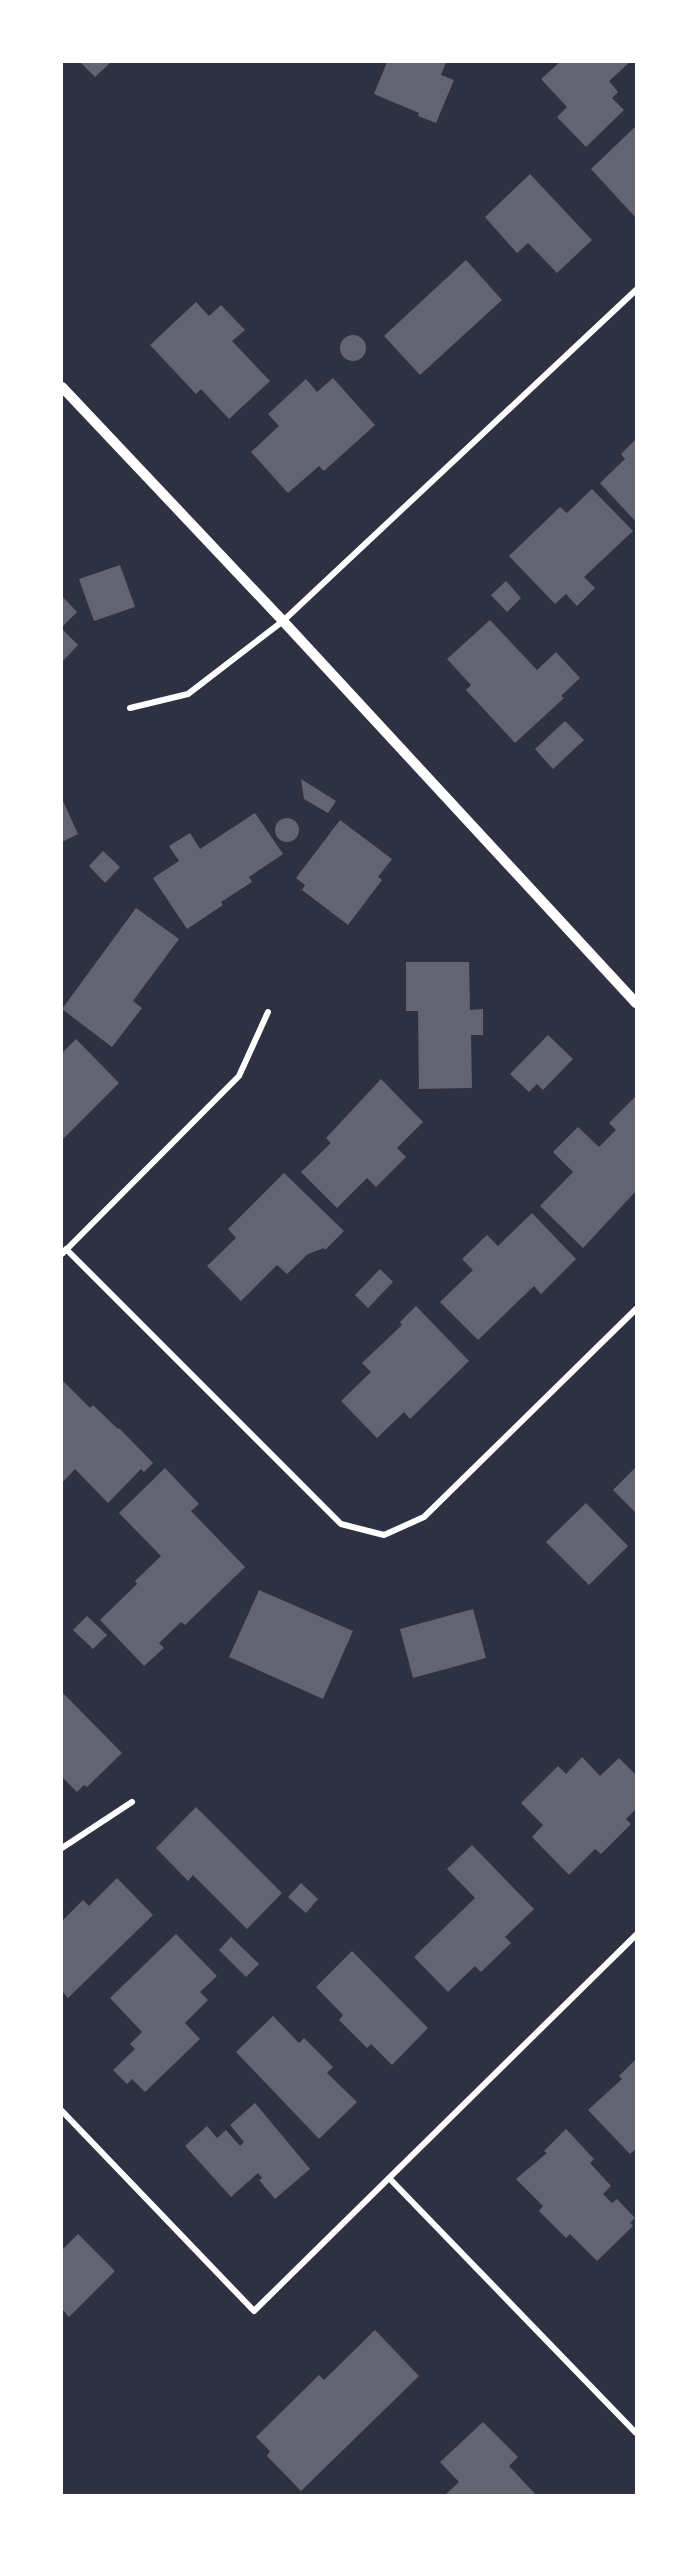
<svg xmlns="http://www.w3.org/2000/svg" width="698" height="2557" viewBox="0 0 698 2557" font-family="'Titillium Web',sans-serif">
	<rect width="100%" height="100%" fill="#2d3142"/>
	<!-- building -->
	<g fill="#626471">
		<path d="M80,62h31l-16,15z"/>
		<path d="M387,62h59l-5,13 13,5 -18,43 -18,-7 1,-3 -45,-19z"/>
		<path d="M560,62h70l-21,19 9,11 -6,6 12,12 -38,37 -29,-30 10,-10 -26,-28z"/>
		<path d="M636,126v92l-45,-49z"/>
		<path d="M530,174l62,66 -35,33 -29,-30 -11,10 -32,-36z"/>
		<path d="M466,260l36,40 -82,75 -36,-39z"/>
		<path d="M196,302l13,14 12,-11 24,25 -13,11 38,40 -41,38 -28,-30 -5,5 -46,-49z"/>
		<circle cx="353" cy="348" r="13"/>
		<path d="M333,378l42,47 -51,46 -5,-5 -31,27 -37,-41 28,-26 -11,-12 38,-35 11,13z"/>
		<path d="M636,439v83l-36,-39 25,-24 -4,-5z"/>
		<path d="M592,489l41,42 -49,46 11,11 -18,18 -11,-12 -11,10 -46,-48 51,-49 7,6z"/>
		<path d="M120,565l15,42 -41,14 -15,-42z"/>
		<path d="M506,581l15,17 -14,14 -16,-17z"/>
		<path d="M62,596l15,16 -15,15z"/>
		<path d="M490,620l47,50 19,-18 24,26 -19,18 3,2 -49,45 -49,-53 5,-5 -24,-26z"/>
		<path d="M62,629l16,16 -16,17z"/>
		<path d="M565,721l19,19 -31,29 -18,-20z"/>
		<path d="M301,779l35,22 -8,12 -24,-14z"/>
		<path d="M62,799l16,35 -16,8z"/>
		<path d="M255,813l28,41 -34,23 3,5 -31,20 2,3 -36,24 -34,-51 26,-17 -10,-15 21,-13 10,16z"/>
		<circle cx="287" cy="830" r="12"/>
		<path d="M340,820l52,39 -14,18 4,3 -34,45 -46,-35 3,-5 -9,-7z"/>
		<path d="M103,851l17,16 -15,16 -16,-17z"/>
		<path d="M136,908l43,31 -46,62 9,7 -30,39 -50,-38z"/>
		<path d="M406,962h63l1,48 13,-1v26h-12l1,53 -53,1 -1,-78h-12z"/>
		<path d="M548,1035l25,24 -30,31 -6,-6 -8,8 -19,-18z"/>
		<path d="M76,1039l43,44 -57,57v-87z"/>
		<path d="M381,1079l42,43 -26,26 9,9 -30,30 -9,-9 -30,30 -36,-36 30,-29 -5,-5z"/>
		<path d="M636,1096v95l-53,57 -43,-42 33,-34 -20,-20 25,-25 21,20 17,-17 -7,-7z"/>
		<path d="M284,1173l60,58 -19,19 -1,-2 -16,6 -21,20 -10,-9 -36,36 -34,-35 29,-28 -8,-9z"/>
		<path d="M532,1213l44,46 -35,35 -7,-8 -56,54 -38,-38 33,-32 -11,-11 25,-24 11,11z"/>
		<path d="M380,1269l13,13 -25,26 -13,-13z"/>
		<path d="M416,1306l53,55 -59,58 -6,-7 -27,26 -36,-37 30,-29 -9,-9 40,-38 -2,-3z"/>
		<path d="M62,1380l28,28 3,-3 25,24 1,-1 34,35 -9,9 -3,-3 -33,34 -33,-34 -13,14z"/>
		<path d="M636,1467v46l-23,-23z"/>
		<path d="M165,1468l34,36 -8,7 54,56 -60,58 -4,-3 -22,21 5,5 -20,18 -44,-46 37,-36 -2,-3 26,-25 -42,-43z"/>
		<path d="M586,1503l42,43 -39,39 -43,-43z"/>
		<path d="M259,1590l94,41 -30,68 -94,-42z"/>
		<path d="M473,1609l13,49 -73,20 -13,-49z"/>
		<path d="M87,1616l20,19 -14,14 -20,-19z"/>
		<path d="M62,1692l60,61 -35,34 -3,-2 -7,7 -15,-15z"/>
		<path d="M582,1757l18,19 19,-18 17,17v34l-10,10 5,5 -30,30 -6,-5 -26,26 -37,-38 11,-12 -22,-22 37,-37 8,8z"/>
		<path d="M196,1807l86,86 -35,36 -54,-54 -5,6 -32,-33z"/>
		<path d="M472,1845l62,64 -29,28 6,6 -30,29 -6,-6 -27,26 -34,-35 61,-59 -28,-29z"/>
		<path d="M117,1878l36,37 -85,83 -6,-7v-70l21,-21 6,6z"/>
		<path d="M301,1883l17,16 -12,14 -18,-16z"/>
		<path d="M176,1934l41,42 -17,16 8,8 -23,23 15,16 -55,53 -13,-13 -5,5 -14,-14 22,-21 -5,-5 12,-12 -32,-34z"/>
		<path d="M231,1937l28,27 -13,13 -27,-27z"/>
		<path d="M352,1951l76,77 -36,37 -21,-21 -4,4 -28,-28 4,-5 -27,-28z"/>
		<path d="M273,2016l26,27 5,-5 29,29 -6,6 30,29 -38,37 -83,-87z"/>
		<path d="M636,2059v90l-6,5 -42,-44 34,-31 -3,-3z"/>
		<path d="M255,2103l55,66 -35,30 -16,-19 3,-2 -4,-5 -27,24 -46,-51 22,-20 10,12 9,-8 14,16 4,-4 -14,-17z"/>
		<path d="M566,2129l28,30 -4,4 21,23 -8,8 9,9 5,-4 18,19 -5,5 3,3 -36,35 -27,-27 -4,4 -27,-27 4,-5 -27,-27 31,-26 -3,-2z"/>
		<path d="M78,2234l37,37 -46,46 -7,-8v-59z"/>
		<path d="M375,2330l44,46 -118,115 -34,-35 3,-5 -14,-14 63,-62 5,5z"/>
		<path d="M483,2422l35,35 -9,9 28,30h-93l15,-14 -19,-20z"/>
	</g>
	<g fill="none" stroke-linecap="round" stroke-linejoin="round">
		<!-- minor -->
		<g stroke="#fff" stroke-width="6">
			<path d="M130,708l58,-14 95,-73 353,-331"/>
			<path d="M66,1249l275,275 43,11 40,-18 212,-208"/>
			<path d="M62,1254l177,-178 29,-64"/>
			<path d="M62,1848l70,-46"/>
			<path d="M62,2111l192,200 382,-376"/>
			<path d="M390,2179l246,254"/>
		</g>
		<!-- tertiary -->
		<path stroke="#fff" stroke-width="10" d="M62,387l221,234 353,382"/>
	</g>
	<!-- border -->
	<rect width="698" height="2557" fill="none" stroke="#ffffff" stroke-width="126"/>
</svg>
